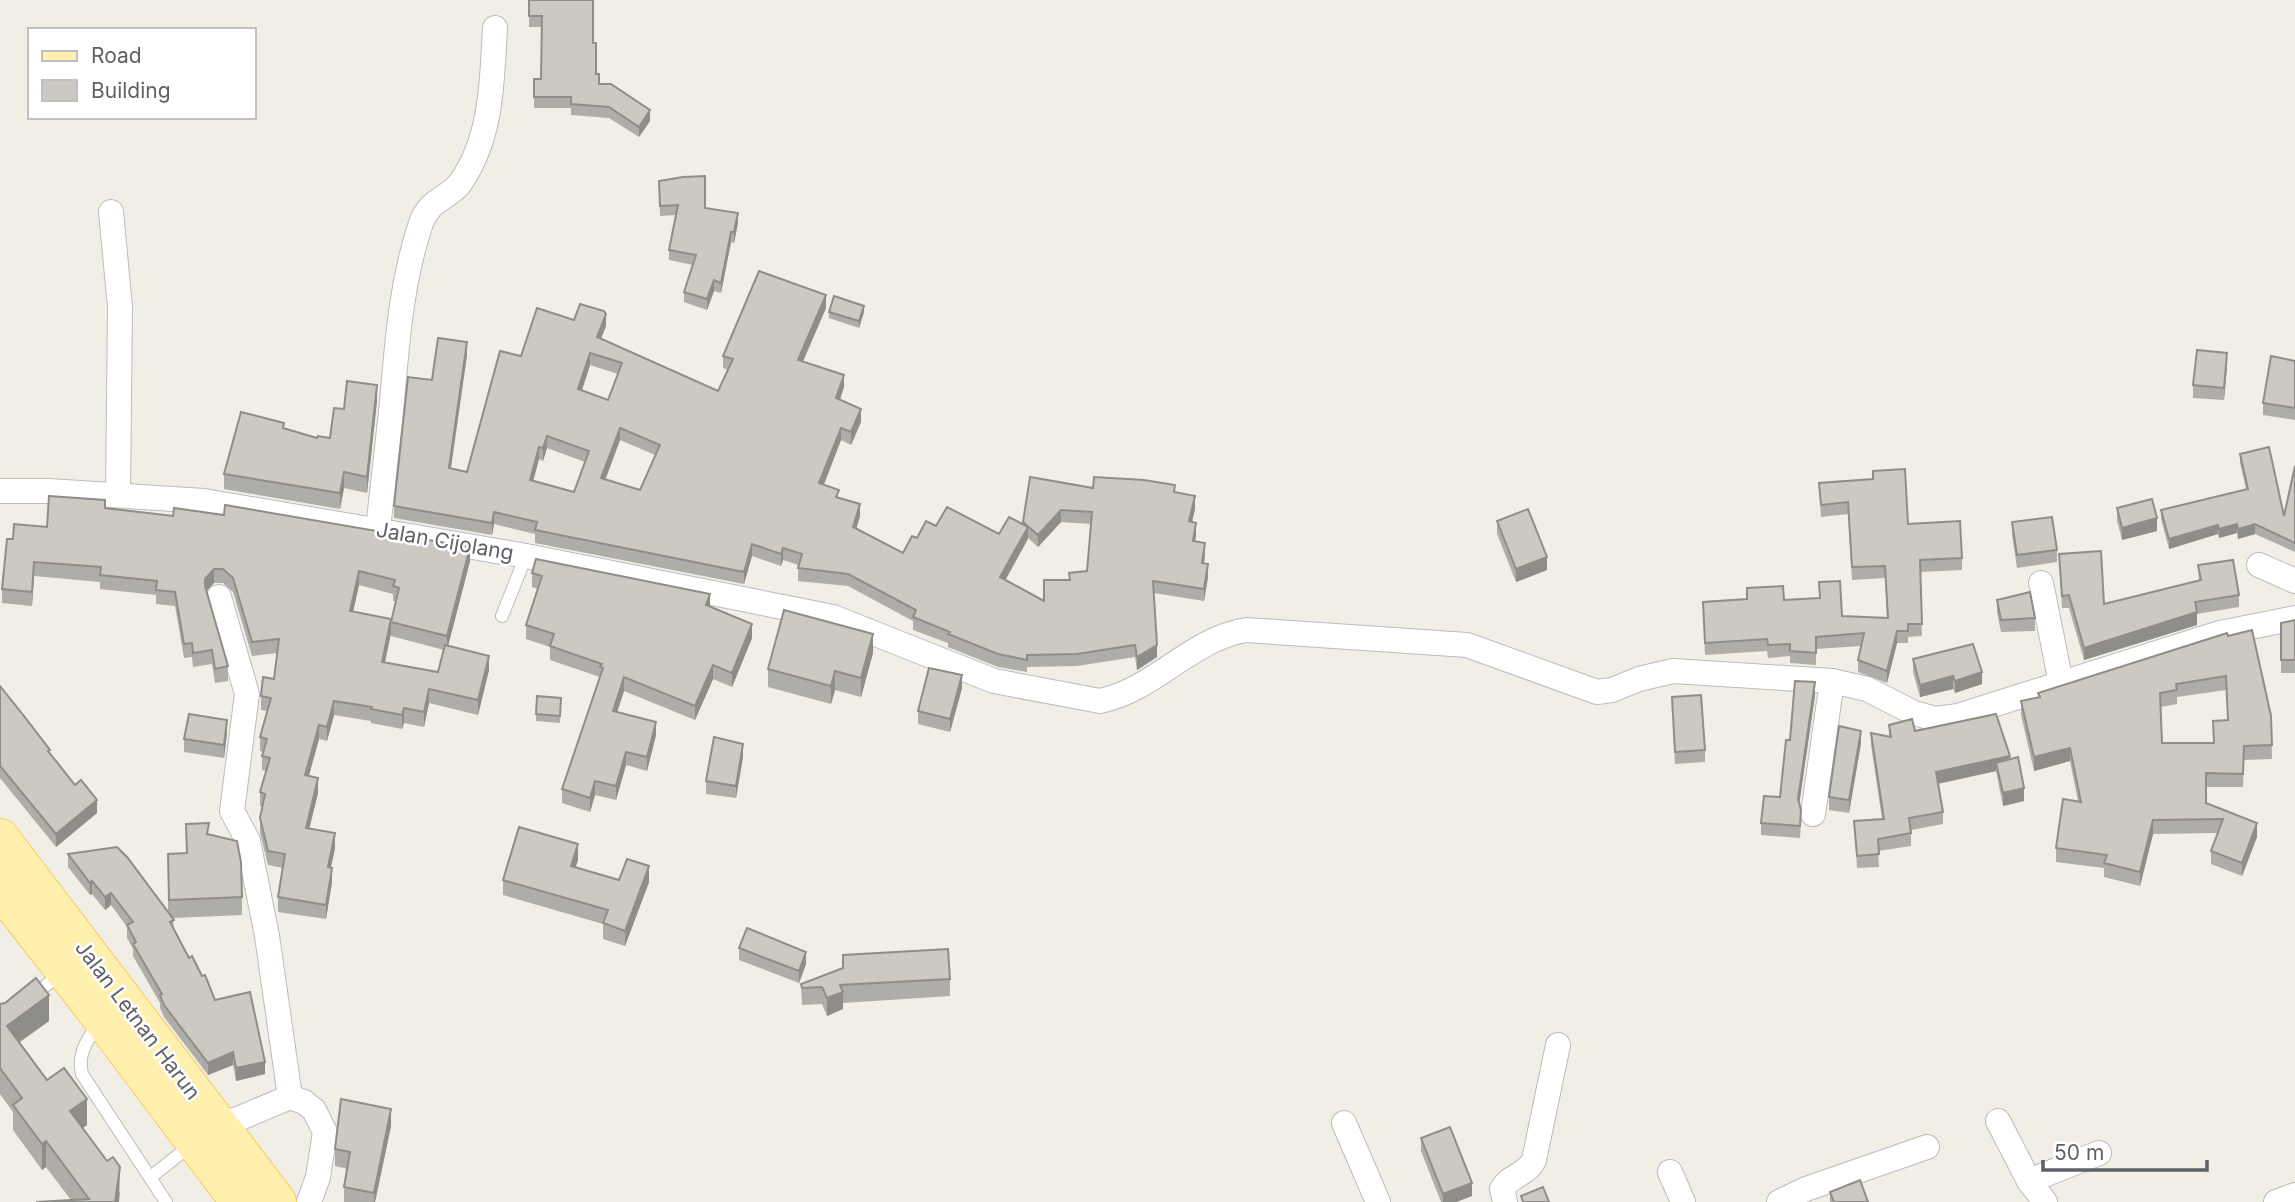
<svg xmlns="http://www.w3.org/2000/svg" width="2295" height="1202" viewBox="0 0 2295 1202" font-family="Inter,sans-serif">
	<rect width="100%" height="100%" fill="#f1eee6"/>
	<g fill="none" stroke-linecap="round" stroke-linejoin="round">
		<defs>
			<g id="lane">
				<path d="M502,616l24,-60"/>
				<path d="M31,998l31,-26"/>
				<path d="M98,1022c-10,20 -21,29 -16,52l84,128"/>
				<path d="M151,1177l40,-32"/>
			</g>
			<g id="street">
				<path d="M111,212l9,95 -2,188"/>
				<path d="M0,491h49l155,10 322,55 307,61 161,64 106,20c54,-11 91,-62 146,-71l221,15 130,47 15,-2 27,-11 34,-8 159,10 35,8 47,24 22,6 22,-3 262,-83 75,-15"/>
				<path d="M378,529c4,-39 9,-78 13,-117 6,-65 9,-126 30,-189 9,-25 28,-24 40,-41 31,-45 31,-101 34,-154"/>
				<path d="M2259,565l36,16"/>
				<path d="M2041,583l20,100"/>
				<path d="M219,597l28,97 -15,117 16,30 19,95 23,161"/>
				<path d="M1813,814l19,-133"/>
				<path d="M1998,1121l31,60 16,21"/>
				<path d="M1344,1123l34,79"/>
				<path d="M217,1124l21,-5 52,-22 14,5 10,8 11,22 -7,45 -9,25"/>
				<path d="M1670,1172l13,30"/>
				<path d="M2029,1181l70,-28"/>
				<path d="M1505,1202l-3,-13c8,-14 25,-14 32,-29l24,-115"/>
				<path d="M1779,1202l27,-13 121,-42"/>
				<path d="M2276,1202l19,-7"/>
			</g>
			<g id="primary">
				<path d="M0,838l277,364"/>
				<path d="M0,888l101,129 139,185"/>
			</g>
		</defs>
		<!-- lane casing -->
		<use href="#lane" stroke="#b9bcc0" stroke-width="14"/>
		<!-- street casing -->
		<use href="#street" stroke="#b9bcc0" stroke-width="26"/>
		<!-- primary casing -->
		<use href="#primary" stroke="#f9ca57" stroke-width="40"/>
		<!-- lane -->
		<use href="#lane" stroke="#fff" stroke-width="12"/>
		<!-- street -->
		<use href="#street" stroke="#fff" stroke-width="24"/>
		<!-- primary -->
		<use href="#primary" stroke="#fff1ad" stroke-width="38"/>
	</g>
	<!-- wall -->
	<g fill="#afada8" fill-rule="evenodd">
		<path d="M529,0l64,43 3,31 3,10 51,37 -11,16 -30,-19 -38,-3v-7h-37v-29h7l1,-52h-13z"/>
		<path d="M659,181l46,27 33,15 -4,20 -3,-1 -10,51 -7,-2 -7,19 -23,-8v-10l9,-27 -24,-5v-10l7,-35 -16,1z"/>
		<path d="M826,308l-23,54 41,25 -4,13 21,22 -10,23 -10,-5 -17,45 36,31 -4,13 47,24 14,-15 19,-12 63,8 24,-10v-2l70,-34 82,4 20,17 -3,13 4,13 -1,6 10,14 -1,9 4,13 -4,24 -50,-8 3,64 -20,13 -2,-13 -58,9 -50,1v5l-29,-5 -50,-20v-4l-35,-13v-9l-65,-35 -50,-5v-16l-15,-5 -2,6 -29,-10 -8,28 -209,-41v-9l-41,-10 -2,11 -98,-17v-12l38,-126 35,-25 -16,113 16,4 54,-116 53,-36 32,6 -5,12 117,53 10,-21 -5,-2v-12zM590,365l28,9 -10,26 -26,-10zM620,440l35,15 -15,35 -35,-10zM547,448l38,14 -11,30 -41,-11 6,-22 4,2zM1061,522l30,2 -4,47 -18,2v7l-25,21 -39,-21 23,-42 10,9z"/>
		<path d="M829,312h35l-5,16 -30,-10z"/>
		<path d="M2295,361v59l-32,-5v-12z"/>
		<path d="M2227,366l-3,34 -31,-2v-13z"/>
		<path d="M377,401l-10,92 -23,-5 -4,21 -116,-20v-15l60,-46 33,10h13l14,-29z"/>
		<path d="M2240,454l44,62 11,-50v86l-40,-18 -17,5 -1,-6 -18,5 -1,-4 -49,15 -8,-30v-9l85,-21 -6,-26z"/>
		<path d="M1819,483l89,41 54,34v12l-42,2 2,64 -14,1v6h-11l-10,40 -29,-11v-12l3,-14 -45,3v16l-26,-2v-7l-22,2 -1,-7 -62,4 -2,-53 116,-4v-16l23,34 45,2 -2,-40 -33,2 -4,-66 -27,3z"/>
		<path d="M105,508l365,53 -22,85 41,24 -11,45 -49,-12 -5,24 -20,-4 -2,6 -31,-6v-2l-37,-6 -7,26 -8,-2 -10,37 9,17 -9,36 26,19 -5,20 2,14 -6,37 -48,-7v-15l5,-29 -15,-3 -8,-32v-15l3,-11 -3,-1v-14l6,-21 -4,-1v-14l1,-4 -3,-1v-14l7,-26 -6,-1v-14l13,-17 3,-26 -25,3 -19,-64 -10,-9h-9l-8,8 22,75v15l-13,2 -3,-19 -19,3 -1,-10 -8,1 -9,-52 -19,-2v-9l-56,-6v-7l-66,-6 -2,30 -30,-3v-14l11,-50zM359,585l34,9v7h3l-5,21 -38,-10zM391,633v3l53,14 -6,22 -53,-10z"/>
		<path d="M2117,508l40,23 -35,9 -5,-19z"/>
		<path d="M1497,521l50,49 -31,12 -19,-48z"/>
		<path d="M2012,522l45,28v12l-40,6 -5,-33z"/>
		<path d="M2059,554l45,50 95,-23 -1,-16 41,30v12l-42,7v11l-113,35 -15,-52h-7z"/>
		<path d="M532,573l178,34 42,31 -20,49 -19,-8 -18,41 -71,-29 -7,21 39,23 -9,36 -21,-6 -10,35 -21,-5 -5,17 -28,-9v-14l38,-112 -50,-17v-13l-24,-8v-14l12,-36 -6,-2z"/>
		<path d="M1997,600l38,18v13l-34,1 -4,-20z"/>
		<path d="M2295,620v53h-14v-50z"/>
		<path d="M2228,636l43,80 1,43 -28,1 -1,27h-37v16l51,34 -15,39 -31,-12v-13l7,-18 -65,1 -13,52 -36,-9v-9l-48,-6v-14l22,-47 -8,-40 -36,10 -13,-56v-14l17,-4v-4zM2226,690l2,30 -15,23h-51l-1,-36 16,-3v-7z"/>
		<path d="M873,653l-12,44 -26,-7 -4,14 -63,-17v-18z"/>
		<path d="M1913,659l69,25 -27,9 -2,-4 -33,8 -7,-25z"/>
		<path d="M0,686l50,68 47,59 -41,34 -56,-69z"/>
		<path d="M962,688l-12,44 -32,-8v-13z"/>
		<path d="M1815,695l-16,109 2,18 -1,16 -39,-3v-12l19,-26 10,-57z"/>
		<path d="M1672,697l33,53v12l-30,2z"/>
		<path d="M561,704l-1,19 -24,-2v-7z"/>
		<path d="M1889,725l26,6 95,28 14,42 -21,5 -7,-35 -58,13 5,28v12l-32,6v16l-33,5 1,16 -22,1 -3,-47 28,-2 -11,-74v-12l18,3z"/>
		<path d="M227,733l-3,25 -40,-6v-13z"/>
		<path d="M1861,743l-12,70 -20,-3v-13z"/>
		<path d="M743,757l-7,41 -30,-4v-13z"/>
		<path d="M186,824l23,11 33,62v18l-69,3 1,10 15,30 26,42 50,74 -29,7 -3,-16 -25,10 -44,-58 -4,-9v-5l-27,-47v-7l-6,-11v-11l-16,-22 -6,5 -13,-16 -2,1 -22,-28v-13l100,59v-59l18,-1z"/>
		<path d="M578,860l-3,7 44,13 30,2 -24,64 -22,-7v-15l-100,-29v-15z"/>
		<path d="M739,948l67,16 -7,19 -60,-23z"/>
		<path d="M843,955l107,24v17l-107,7v6l-16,7 -5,-12 -20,1 -1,-21 42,-16z"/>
		<path d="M0,1004l49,17 -29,21 27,38 40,45 -4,3 37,65 -1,9h-83l35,-2 -25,-33 -4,3 -29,-40v-18l-13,-18z"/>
		<path d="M391,1126l-16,76h-31v-15l4,-18 -13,-3v-17z"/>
		<path d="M1421,1138l51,58 -16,6h-15l-20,-51z"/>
		<path d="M1830,1192l38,10h-38z"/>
	</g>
	<!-- shaded-wall -->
	<g fill="#8f8d88">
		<path d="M650,110v11l-11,16v-10z"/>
		<path d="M738,213v10l-4,20v-11z"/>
		<path d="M731,232v10l-10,51v-10z"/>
		<path d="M714,280v11l-7,19v-11z"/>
		<path d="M826,295v13l-28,64v-12z"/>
		<path d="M864,306v6l-5,16v-7z"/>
		<path d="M606,314v12l-9,23v-12z"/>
		<path d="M467,342v13l-18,125v-12z"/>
		<path d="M590,353v12l-12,37v-13z"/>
		<path d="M2227,353v13l-3,34v-12z"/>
		<path d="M844,375v12l-8,23v-12z"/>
		<path d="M377,385v16l-10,92v-16z"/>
		<path d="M861,409v13l-10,23v-13z"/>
		<path d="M620,428v12l-19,51v-13z"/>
		<path d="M841,428v12l-22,56v-13z"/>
		<path d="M547,436v12l-4,13v-13z"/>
		<path d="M539,447v12l-9,34v-13z"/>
		<path d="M344,472v16l-4,21v-16z"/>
		<path d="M1195,496v13l-6,25v-13z"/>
		<path d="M860,504v12l-7,24v-13z"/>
		<path d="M1061,510v12l-23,25v-12z"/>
		<path d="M494,512v12l-2,11v-12z"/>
		<path d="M2157,518v13l-35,9v-12z"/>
		<path d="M1196,523v12l-3,18v-12z"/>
		<path d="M2237,524v9l-18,5v-9z"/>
		<path d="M2255,524v10l-17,5v-10z"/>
		<path d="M2218,525v9l-49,15v-10z"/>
		<path d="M1028,527v12l-28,51v-13z"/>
		<path d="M1205,543v12l-3,21v-13z"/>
		<path d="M752,544v12l-8,28v-12z"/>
		<path d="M470,547v14l-23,89v-14z"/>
		<path d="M783,548v12l-2,6v-12z"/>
		<path d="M1547,557v13l-31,12v-13z"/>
		<path d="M34,562v14l-2,30v-14z"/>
		<path d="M1208,564v13l-4,24v-12z"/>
		<path d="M214,569v14l-9,10v-14z"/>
		<path d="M359,571v14l-9,40v-14z"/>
		<path d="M710,594v14l-4,-3z"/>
		<path d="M2197,612v13l-113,35v-12z"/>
		<path d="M391,619v14l-9,43v-14z"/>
		<path d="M752,624v14l-20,49v-14z"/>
		<path d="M1897,631v12l-10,40v-12z"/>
		<path d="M873,634v19l-12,44v-19z"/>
		<path d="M1157,645v12l-20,13v-13z"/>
		<path d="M489,656v14l-11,45v-15z"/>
		<path d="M713,665v14l-18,41v-14z"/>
		<path d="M835,671v19l-4,14v-18z"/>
		<path d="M1982,672v12l-27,9v-12z"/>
		<path d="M962,675v13l-12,44v-13z"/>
		<path d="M1953,676v13l-33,8v-12z"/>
		<path d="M624,677v14l-11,34v-14z"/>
		<path d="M1815,682v13l-17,117v-13z"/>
		<path d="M429,689v14l-5,24v-15z"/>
		<path d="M334,701v14l-7,26v-14z"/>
		<path d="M404,708v15l-2,6v-14z"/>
		<path d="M227,720v13l-3,25v-13z"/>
		<path d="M656,722v13l-9,36v-14z"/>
		<path d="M319,725v14l-14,50v-14z"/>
		<path d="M1861,731v12l-12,70v-13z"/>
		<path d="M743,744v13l-7,41v-12z"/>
		<path d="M2070,748v13l-36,10v-14z"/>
		<path d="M626,752v13l-10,35v-14z"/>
		<path d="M2010,756v12l-14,-5v8l-60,13v-12z"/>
		<path d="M318,778v15l-12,49v-14z"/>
		<path d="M595,781v14l-5,17v-14z"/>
		<path d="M2024,788v13l-21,5v-13z"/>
		<path d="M97,800v13l-41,34v-13z"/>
		<path d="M2153,820v14l-13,52v-14z"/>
		<path d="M2257,823v14l-15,39v-13z"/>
		<path d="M335,833v15l-7,34v-15z"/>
		<path d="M578,844v16l-7,22v-16z"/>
		<path d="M649,866v16l-24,64v-15z"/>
		<path d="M332,868v14l-6,37v-14z"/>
		<path d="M92,881v13l-2,1v-12z"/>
		<path d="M111,893v12l-6,5v-13z"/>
		<path d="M806,952v12l-7,19v-12z"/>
		<path d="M843,992v17l-16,7v-18z"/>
		<path d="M49,995v26l-42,30v-25z"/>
		<path d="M233,1052v13l-25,10v-12z"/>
		<path d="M265,1062v12l-29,7v-13z"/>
		<path d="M87,1099v26l-17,12v-26z"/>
		<path d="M391,1109v17l-16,76h-1v-9z"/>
		<path d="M46,1141v26l-4,3v-26z"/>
		<path d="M120,1167l-1,35h-4z"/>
		<path d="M1472,1183v13l-16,6h-13v-8z"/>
	</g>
	<!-- building -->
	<g fill="#ccc9c3" stroke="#8f8d88" stroke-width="2" fill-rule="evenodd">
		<path d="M529,0h64v43h3v31h3v10h12l39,26 -11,17 -30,-20 -38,-3v-7h-37v-18h7l1,-63h-13z"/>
		<path d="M705,176v32l33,5 -4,19h-3l-10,51 -7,-3 -7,19 -23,-7 12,-37 -27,-5 9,-45 -18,1 -1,-25 24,-4z"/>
		<path d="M759,271l67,24 -28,65 46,15 -8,23 25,11 -10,23 -10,-4 -22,55 20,7 -3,7 24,7 -7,23 50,26 9,-17 5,2 9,-17 10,5 11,-19 52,27 10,-17 19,10 -28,50 44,24v-21h26l-1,-7 18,-2 5,-59 -31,-2 -23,25 -15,-13 7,-45 63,11 1,-11 50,3 31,5 -1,7 21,4 -6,25 7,2 -3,18 12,2 -3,20 6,1 -4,25 -51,-8 4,64 -20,12 -2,-12 -58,9 -50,1v5l-29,-6 -50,-20 2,-2 -37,-15 3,-7 -68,-36 -50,-6 4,-14 -19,-6 -2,6 -29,-10 -8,28 -209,-42 2,-8 -43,-10 -2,11 -98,-17 14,-129 24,3 6,-42 29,4 -18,126 18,4 33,-121 21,5 16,-48 37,12 6,-16 24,7 2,3 -9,23 121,54 15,-32 -10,-3zM590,353l32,10 -14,37 -30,-11zM620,428l40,17 -20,45 -39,-12zM547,436l42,15 -15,41 -44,-12 9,-33 4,1z"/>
		<path d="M834,296l30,10 -5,15 -30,-9z"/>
		<path d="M2197,350l30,3 -3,35 -31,-3z"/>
		<path d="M2271,356l24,5v47l-32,-5z"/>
		<path d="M347,381l30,4 -10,92 -23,-5 -4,21 -116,-19 17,-62 43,11 -1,5 34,10 1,-2 12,2 4,-30 10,1z"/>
		<path d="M2269,447l15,69 11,-50v77l-40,-19 -17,5 -1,-5 -18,5 -1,-4 -49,14 -8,-29 87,-21 -8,-35z"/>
		<path d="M1905,469l3,55 52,-3 2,37 -42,2 2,64h-14v7h-11l-10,40 -29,-11 6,-27 -48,4v16l-26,-2v-7l-22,1 -1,-6 -62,4 -2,-41 44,-3v-11l36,-2 1,14 36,-2 -1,-16 21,-1 2,35 46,2 -3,-52 -33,1 -4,-65 -27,3 -2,-22 54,-4v-8z"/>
		<path d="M49,496l56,4v8l68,8 1,-8 50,7 1,-10 245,42 -23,89 -56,-14 8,-34 -6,-2 2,-6 -36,-9 -9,40 41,8 -9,43 56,10 7,-27 44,11 -11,44 -49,-11 -5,23 -20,-4 -2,7 -31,-6 1,-2 -38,-6 -7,26 -8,-2 -14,50 13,3 -12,50 29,5 -7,34 4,1 -6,37 -48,-8 7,-43 -17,-3 -8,-33 5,-24 -5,-2 10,-34 -8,-2 5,-17 -7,-2 11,-39 -10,-2 2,-19 11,2 5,-40 -27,3 -19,-64 -10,-9h-9l-9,10v7l23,80 -13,3 -3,-19 -19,3 -1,-10 -8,1 -9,-52 -19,-2 1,-9 -57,-6 1,-8 -67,-5 -2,30 -30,-3 5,-50h6l1,-15 33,3z"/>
		<path d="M2152,499l5,19 -35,10 -5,-20z"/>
		<path d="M1528,509l19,48 -31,12 -19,-48z"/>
		<path d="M2052,517l5,33 -40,5 -5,-33z"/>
		<path d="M2101,551l3,53 97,-24 -3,-15 35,-5 6,35 -44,7 2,10 -113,36 -15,-53 -7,1 -3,-42z"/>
		<path d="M536,559l174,35 -4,11 46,19 -20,49 -19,-8 -18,41 -71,-29 -11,34 43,11 -9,35 -21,-5 -10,34 -21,-5 -5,17 -28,-9 41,-121 -3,-1 2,-3 -52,-18 4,-12 -28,-9 16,-49 -10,-3z"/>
		<path d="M2030,592l5,26 -34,2 -4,-20z"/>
		<path d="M784,610l89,24 -12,44 -26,-7 -4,15 -63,-17z"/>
		<path d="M2295,620v40h-14v-37z"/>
		<path d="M2252,630l19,86 1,29 -28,1 -1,28 -37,-1v30l51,20 -15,40 -31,-12 12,-32 -70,1 -13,52 -36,-9 3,-8 -51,-7 7,-49 18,3 -11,-54 -36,9 -13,-56 19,-4 -2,-4 186,-59 3,-1 1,3zM2226,676l2,44 -15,1 1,22h-52l-2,-50 17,-3 -1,-6z"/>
		<path d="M1973,644l9,28 -27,9 -2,-5 -33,9 -7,-26z"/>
		<path d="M929,668l33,7 -12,44 -32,-8z"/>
		<path d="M1795,681l20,1 -17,117 3,11 -1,16 -39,-3 3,-27 16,1 6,-57h4z"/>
		<path d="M0,686l24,30 26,34 -2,1 27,34 6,-5 16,20 -41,34 -56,-68z"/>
		<path d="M1701,695l4,55 -30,2 -3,-55z"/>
		<path d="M537,696l24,2 -1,18 -24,-2z"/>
		<path d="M189,714l38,6 -3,25 -40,-6z"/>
		<path d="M1996,714l14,42 -74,16 7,40 -34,6 2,15 -33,6 1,15 -22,2 -3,-35 30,-2 -13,-86 20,4 -2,-12 23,-6 3,12z"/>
		<path d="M1839,726l22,5 -12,69 -20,-3z"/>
		<path d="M714,737l29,7 -7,42 -30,-5z"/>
		<path d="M2018,757l6,31 -21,5 -7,-30z"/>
		<path d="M209,823l-2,11 30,7 4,21 1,35 -73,3 -1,-46 19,-1 -1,-29z"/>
		<path d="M519,827l59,17 -7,22 48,14 8,-21 22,7 -24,65 -22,-8 5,-13 -105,-30z"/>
		<path d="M117,847l10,10 47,63 -4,2 19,36 3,-2 10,20 3,-1 10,25 35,-8 15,70 -29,6 -3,-16 -25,11 -44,-58 -4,-10 2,-1 -29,-50 3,-2 -9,-17 6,-3 -22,-29 -6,4 -13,-16 -2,2 -22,-29z"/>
		<path d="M747,928l59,24 -7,19 -60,-23z"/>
		<path d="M948,949l2,30 -110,6 3,7 -16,6 -5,-11 -20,1 -1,-4 42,-16v-13z"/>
		<path d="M36,978l13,17 -42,31 40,54 17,-12 23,31 -17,12 37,50 6,-4 7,10 -5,35h-79l53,-3 -43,-58 -4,3 -29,-39 9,-7 -22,-30v-64l5,-1z"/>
		<path d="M341,1099l50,10 -17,84 -30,-6 6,-35 -15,-3z"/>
		<path d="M1450,1127l22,56 -29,11 -22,-56z"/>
		<path d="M1860,1180l8,22h-34l-4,-10z"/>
		<path d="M1543,1187l6,15h-26l-2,-6z"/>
	</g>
	<g text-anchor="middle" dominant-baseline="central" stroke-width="5" stroke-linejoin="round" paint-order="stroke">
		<!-- street labels -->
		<g font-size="21" fill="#5e6267" stroke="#fff">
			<text transform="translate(445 541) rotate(10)">Jalan Cijolang</text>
			<text transform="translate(138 1020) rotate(53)">Jalan Letnan Harun</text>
		</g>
	</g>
	<!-- legend -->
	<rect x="28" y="28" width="228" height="91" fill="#ffffff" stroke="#bfc0c2" stroke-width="2"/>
	<rect x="42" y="51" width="35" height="10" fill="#fff1ad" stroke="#bfc0c2" stroke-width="2"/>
	<text x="91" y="63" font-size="21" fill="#5e6267">Road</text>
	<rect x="42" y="80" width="35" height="21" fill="#ccc9c3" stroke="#bfc0c2" stroke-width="2"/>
	<text x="91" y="98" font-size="21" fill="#5e6267">Building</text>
	<!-- scale -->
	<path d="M2043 1160v10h164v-10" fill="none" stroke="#5e6267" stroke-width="3.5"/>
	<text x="2054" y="1160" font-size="21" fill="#5e6267" stroke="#ffffff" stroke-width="5" paint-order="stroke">50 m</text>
</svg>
